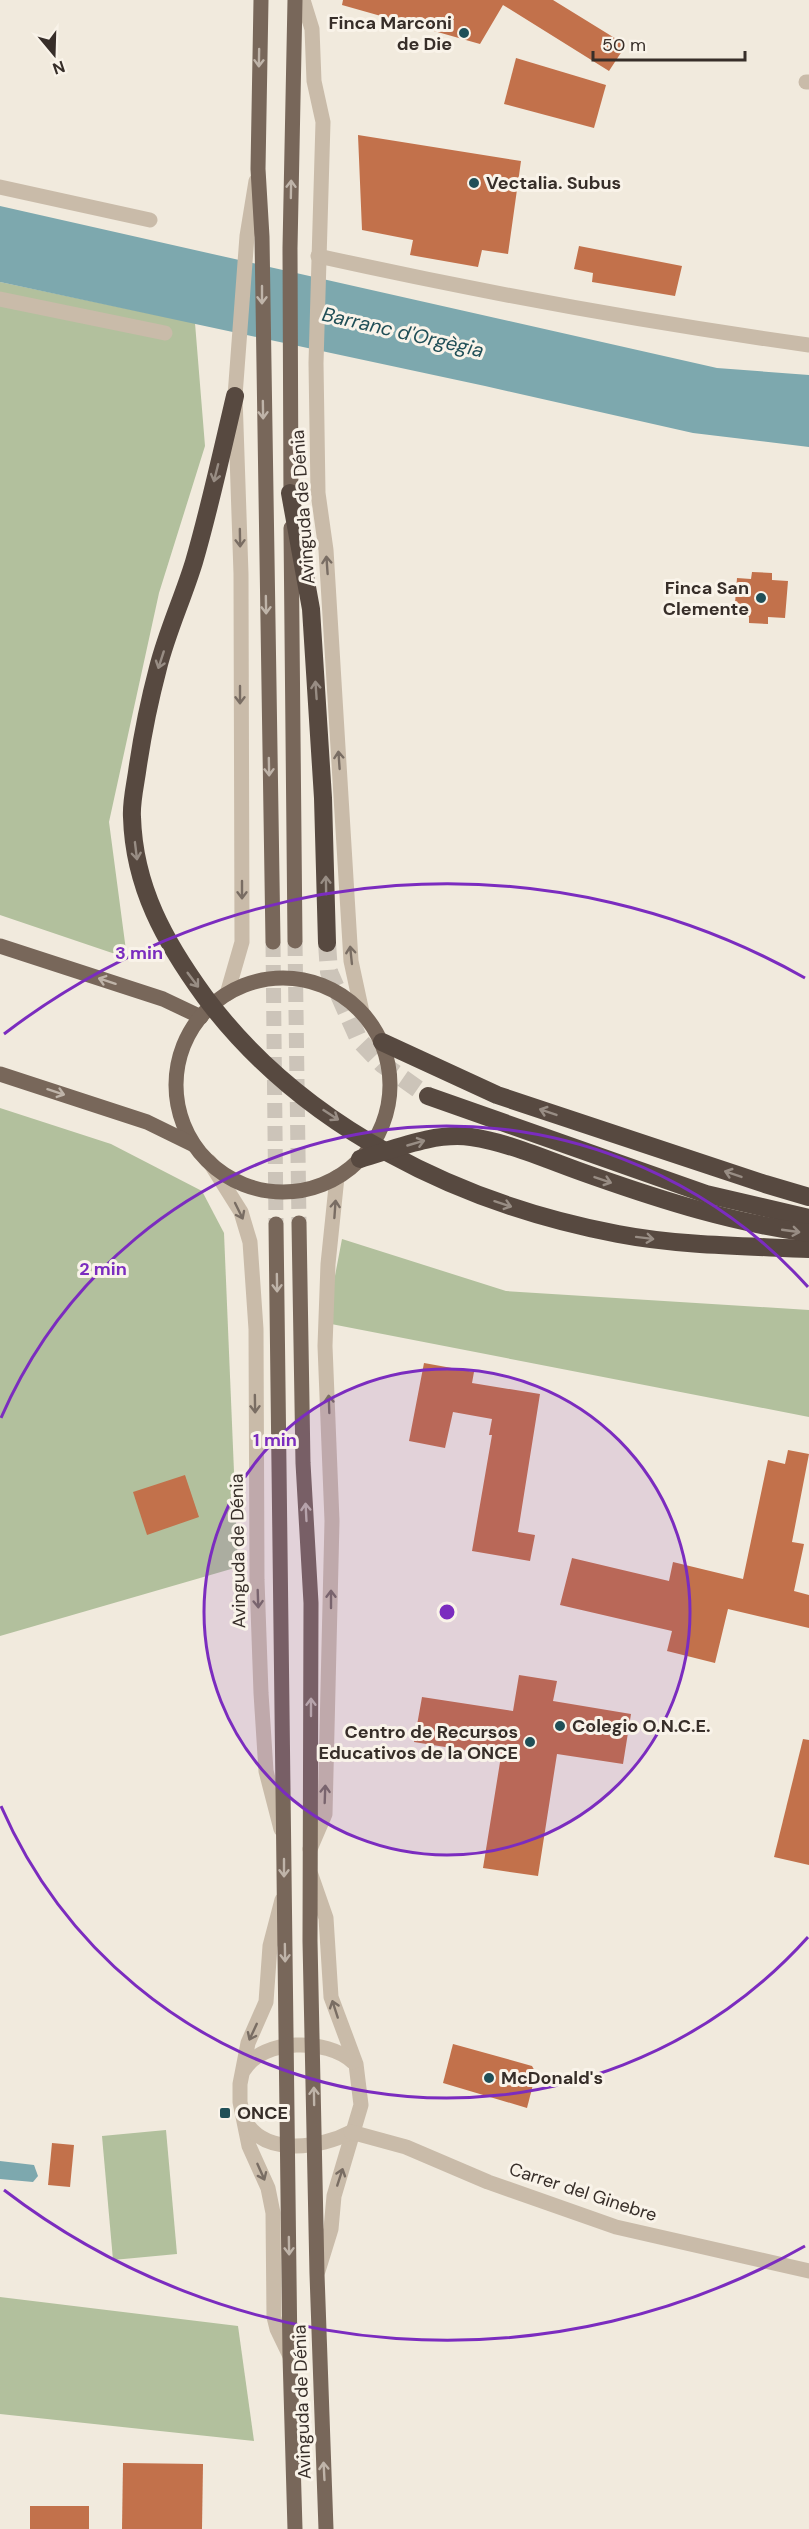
<svg xmlns="http://www.w3.org/2000/svg" width="809" height="2529" viewBox="0 0 809 2529" font-family="'DM Sans',sans-serif">
	<rect width="100%" height="100%" fill="#f1eadd"/>
	<!-- green -->
	<g fill="#b2c09d">
		<path d="M0,282l195,41 10,123 -46,147 -50,229 18,136 -127,-43z"/>
		<path d="M0,1108l111,36 91,47 22,42 14,334 -238,69z"/>
		<path d="M342,1239l164,52 303,19v107l-483,-94z"/>
		<path d="M166,2130l11,124 -64,6 -11,-124z"/>
		<path d="M0,2297l238,29 16,115 -254,-27z"/>
	</g>
	<!-- water -->
	<g fill="#7da8ae">
		<path d="M0,206l717,162 92,7v72l-116,-14 -208,-47 -485,-104z"/>
		<path d="M0,2161l34,4 4,11 -5,6 -33,-3z"/>
	</g>
	<!-- building -->
	<g fill="#c2714b">
		<path d="M343,0h210l73,45 -17,26 -106,-66 -23,39 -138,-39z"/>
		<path d="M516,58l90,27 -12,43 -90,-24z"/>
		<path d="M358,135l163,26 -13,93 -26,-4 -4,17 -68,-12 3,-15 -51,-10z"/>
		<path d="M579,246l103,20 -7,30 -83,-14 1,-9 -19,-4z"/>
		<path d="M752,572l20,1v7l16,1 -3,37 -17,-1v7l-19,-1v-6l-15,-1 3,-38 14,1z"/>
		<path d="M424,1363l50,9 -2,11 68,11 -22,138 17,3 -5,26 -58,-10 20,-116h-3l3,-16 -39,-7 -8,36 -36,-7z"/>
		<path d="M788,1450l21,4 -17,88 12,2 -10,47 15,4v33l-81,-19 -13,54 -48,-12 5,-20 -112,-26 12,-47 97,23 4,-19 70,17 25,-119 17,4z"/>
		<path d="M185,1475l14,42 -52,18 -14,-43z"/>
		<path d="M519,1675l38,6 -4,20 78,13 -8,50 -66,-10 -19,122 -55,-8 18,-112 -87,-14 8,-45 91,14z"/>
		<path d="M803,1739l6,1v125l-35,-8z"/>
		<path d="M453,2044l79,22 4,7 -9,35 -84,-25z"/>
		<path d="M52,2143l22,2 -4,42 -22,-2z"/>
		<path d="M123,2463l80,1 -1,65h-80z"/>
		<rect x="30" y="2506" width="59" height="23"/>
	</g>
	<g fill="none" stroke-linecap="round" stroke-linejoin="round">
		<!-- major-tunnel -->
		<g stroke="#ccc4b9" stroke-width="15" stroke-dasharray="15 8" stroke-linecap="butt">
			<path d="M295,941l4,282"/>
			<path d="M273,942l3,282"/>
		</g>
		<!-- highway-tunnel -->
		<path stroke="#ccc4b9" stroke-width="18" stroke-dasharray="18 9" stroke-linecap="butt" d="M327,943l2,29 30,68 23,24 46,32"/>
		<!-- minor -->
		<g stroke="#c9bba9" stroke-width="15">
			<path d="M303,0l9,29 2,52 9,41 -7,241 2,130 8,57 25,411 11,51"/>
			<path d="M806,82h3"/>
			<path d="M0,187l150,33"/>
			<path d="M318,256c163,36 326,66 491,89"/>
			<path d="M0,299l165,34"/>
			<path d="M227,994l15,-52 -1,-368 -6,-178 12,-160 9,-55"/>
			<path d="M209,1161l32,51 9,30 6,87 1,251 4,113 5,78 15,58"/>
			<path d="M310,1849l15,-35 7,-293 -7,-175 3,-82 9,-87"/>
			<path d="M311,1875l15,43 5,79 25,67 5,41 -27,91 -3,33 -13,42"/>
			<path d="M282,1900l-12,46 -4,56 -18,41 -8,41v18l9,44 19,42 5,25 1,104 3,12 13,27"/>
			<path d="M244,2070c19,-32 83,-32 109,-8"/>
			<path d="M245,2121c21,36 76,27 106,11"/>
			<path d="M351,2132l55,15 82,35 128,45 193,44"/>
		</g>
		<!-- major -->
		<g stroke="#78675a" stroke-width="15">
			<path d="M261,0l-3,169 4,68 11,705"/>
			<path d="M291,504l-1,-256 5,-248"/>
			<path d="M291,528l4,413"/>
			<path d="M0,946l163,53 38,18"/>
			<circle cx="283" cy="1085" r="107"/>
			<path d="M0,1074l147,48 47,23"/>
			<path d="M299,1223l4,240 8,140 -1,338 7,333 9,255"/>
			<path d="M276,1224l14,1132 5,173"/>
		</g>
		<!-- highway -->
		<g stroke="#574940" stroke-width="18">
			<path d="M235,396c-13,55 -25,111 -41,166 -11,36 -27,70 -36,106 -9,34 -16,69 -21,104 -2,14 -6,31 -5,45 2,70 33,125 73,180 98,131 255,207 413,237 63,12 128,12 191,15"/>
			<path d="M290,493l21,116 12,189 4,145"/>
			<path d="M382,1042l115,53 268,89 44,13"/>
			<path d="M428,1096l278,98 103,24"/>
			<path d="M360,1159c35,-10 74,-27 111,-22 41,6 83,26 122,39 71,25 141,47 216,57"/>
		</g>
	</g>
	<!-- one-way arrows -->
	<defs><path id="oneway-shaft" d="M-6 0H5M1.5-3L5.5 0L1.5 3" fill="none" stroke-width="1.6" stroke-linecap="round" stroke-linejoin="round" transform="scale(1.5)"/></defs>
	<g stroke="#bfb4a9">
		<use href="#oneway-shaft" transform="translate(259 58) rotate(91)"/>
		<use href="#oneway-shaft" transform="translate(291 189) rotate(-89)"/>
		<use href="#oneway-shaft" transform="translate(262 295) rotate(90)"/>
		<use href="#oneway-shaft" transform="translate(263 410) rotate(89)"/>
		<use href="#oneway-shaft" transform="translate(266 605) rotate(89)"/>
		<use href="#oneway-shaft" transform="translate(269 767) rotate(89)"/>
		<use href="#oneway-shaft" transform="translate(107 981) rotate(-162)"/>
		<use href="#oneway-shaft" transform="translate(56 1092) rotate(18)"/>
		<use href="#oneway-shaft" transform="translate(277 1283) rotate(89)"/>
		<use href="#oneway-shaft" transform="translate(306 1512) rotate(-93)"/>
		<use href="#oneway-shaft" transform="translate(311 1707) rotate(-90)"/>
		<use href="#oneway-shaft" transform="translate(284 1868) rotate(90)"/>
		<use href="#oneway-shaft" transform="translate(285 1953) rotate(89)"/>
		<use href="#oneway-shaft" transform="translate(314 2096) rotate(-91)"/>
		<use href="#oneway-shaft" transform="translate(289 2246) rotate(89)"/>
		<use href="#oneway-shaft" transform="translate(324 2471) rotate(-93)"/>
	</g>
	<g stroke="#988d84">
		<use href="#oneway-shaft" transform="translate(216 473) rotate(104)"/>
		<use href="#oneway-shaft" transform="translate(161 660) rotate(108)"/>
		<use href="#oneway-shaft" transform="translate(316 690) rotate(-94)"/>
		<use href="#oneway-shaft" transform="translate(136 851) rotate(83)"/>
		<use href="#oneway-shaft" transform="translate(326 885) rotate(-91)"/>
		<use href="#oneway-shaft" transform="translate(193 980) rotate(53)"/>
		<use href="#oneway-shaft" transform="translate(548 1112) rotate(-161)"/>
		<use href="#oneway-shaft" transform="translate(331 1115) rotate(33)"/>
		<use href="#oneway-shaft" transform="translate(416 1143) rotate(-16)"/>
		<use href="#oneway-shaft" transform="translate(733 1174) rotate(-161)"/>
		<use href="#oneway-shaft" transform="translate(603 1180) rotate(19)"/>
		<use href="#oneway-shaft" transform="translate(503 1204) rotate(18)"/>
		<use href="#oneway-shaft" transform="translate(791 1231) rotate(8)"/>
		<use href="#oneway-shaft" transform="translate(645 1238) rotate(7)"/>
	</g>
	<g stroke="#796d63">
		<use href="#oneway-shaft" transform="translate(240 538) rotate(89)"/>
		<use href="#oneway-shaft" transform="translate(327 565) rotate(-94)"/>
		<use href="#oneway-shaft" transform="translate(240 695) rotate(90)"/>
		<use href="#oneway-shaft" transform="translate(339 760) rotate(-94)"/>
		<use href="#oneway-shaft" transform="translate(242 890) rotate(90)"/>
		<use href="#oneway-shaft" transform="translate(351 955) rotate(-96)"/>
		<use href="#oneway-shaft" transform="translate(335 1209) rotate(-86)"/>
		<use href="#oneway-shaft" transform="translate(239 1211) rotate(64)"/>
		<use href="#oneway-shaft" transform="translate(255 1404) rotate(89)"/>
		<use href="#oneway-shaft" transform="translate(329 1404) rotate(-92)"/>
		<use href="#oneway-shaft" transform="translate(258 1599) rotate(88)"/>
		<use href="#oneway-shaft" transform="translate(331 1599) rotate(-90)"/>
		<use href="#oneway-shaft" transform="translate(325 1794) rotate(-88)"/>
		<use href="#oneway-shaft" transform="translate(335 2009) rotate(-108)"/>
		<use href="#oneway-shaft" transform="translate(253 2032) rotate(115)"/>
		<use href="#oneway-shaft" transform="translate(261 2172) rotate(66)"/>
		<use href="#oneway-shaft" transform="translate(340 2177) rotate(-72)"/>
	</g>
	<!-- distance rings -->
	<circle cx="447" cy="1612" r="243" fill="#7b2cbf" fill-opacity=".12"/>
	<g fill="none" stroke="#7b2cbf" stroke-width="3">
		<circle cx="447" cy="1612" r="243"/>
		<path d="M808 1937A486 486 0 0 1 1 1806M1 1418A486 486 0 0 1 808 1287"/>
		<path d="M805 2246A728 728 0 0 1 4 2190M4 1034A728 728 0 0 1 805 978"/>
	</g>
	<!-- markers -->
	<g fill="#204f57" stroke="#f9f3e9" stroke-width="2">
		<circle cx="464" cy="33" r="6"/>
		<circle cx="474" cy="183" r="6"/>
		<circle cx="761" cy="598" r="6"/>
		<circle cx="560" cy="1726" r="6"/>
		<circle cx="530" cy="1742" r="6"/>
		<circle cx="489" cy="2078" r="6"/>
		<rect x="219" y="2107" width="12" height="12" rx="3"/>
	</g>
	<g text-anchor="middle" dominant-baseline="central" stroke-width="6" stroke-linejoin="round" paint-order="stroke">
		<!-- poi labels -->
		<g font-size="18" font-weight="bold" fill="#372e29" stroke="#f9f3e9" text-anchor="start">
			<text x="452" y="23" text-anchor="end">Finca Marconi<tspan x="452" dy="21">de Die</tspan></text>
			<text x="486" y="183">Vectalia. Subus</text>
			<text x="749" y="588" text-anchor="end">Finca San<tspan x="749" dy="21">Clemente</tspan></text>
			<text x="572" y="1726">Colegio O.N.C.E.</text>
			<text x="518" y="1732" text-anchor="end">Centro de Recursos<tspan x="518" dy="21">Educativos de la ONCE</tspan></text>
			<text x="501" y="2078">McDonald's</text>
			<text x="237" y="2113">ONCE</text>
		</g>
		<!-- street labels -->
		<g font-size="18" fill="#372e29" stroke="#f9f3e9">
			<text transform="translate(303 507) rotate(-94)">Avinguda de Dénia</text>
			<text transform="translate(238 1551) rotate(-91)">Avinguda de Dénia</text>
			<text transform="translate(583 2192) rotate(18)">Carrer del Ginebre</text>
			<text transform="translate(302 2402) rotate(-92)">Avinguda de Dénia</text>
		</g>
		<!-- water labels -->
		<g font-size="20" font-style="italic" fill="#204f57" stroke="#f9f3e9">
			<text transform="translate(403 332) rotate(13)">Barranc d'Orgègia</text>
		</g>
	</g>
	<circle cx="447" cy="1612" r="9" fill="#7b2cbf" stroke="#f9f3e9" stroke-width="3"/>
	<g font-size="18" text-anchor="middle" font-weight="bold" fill="#7b2cbf" stroke="#f9f3e9" stroke-width="6" stroke-linejoin="round" paint-order="stroke">
		<text x="139" y="959">3 min</text>
		<text x="103" y="1275">2 min</text>
		<text x="275" y="1446">1 min</text>
	</g>
	<!-- north arrow -->
	<g transform="translate(54 54) rotate(161)" stroke="#f9f3e9" stroke-width="4.5" paint-order="stroke">
	<path d="M0-4.5L10 22L0 15L-10 22Z" fill="#372e29"/>
	<text y="-9" font-size="16" font-weight="bold" text-anchor="middle" fill="#372e29">N</text>
	</g>
	<!-- scale -->
	<path d="M593 51v9h152v-9" fill="none" stroke="#372e29" stroke-width="3"/>
	<text x="602" y="51" font-size="18" fill="#372e29" stroke="#f9f3e9" stroke-width="4.5" paint-order="stroke">50 m</text>
</svg>
